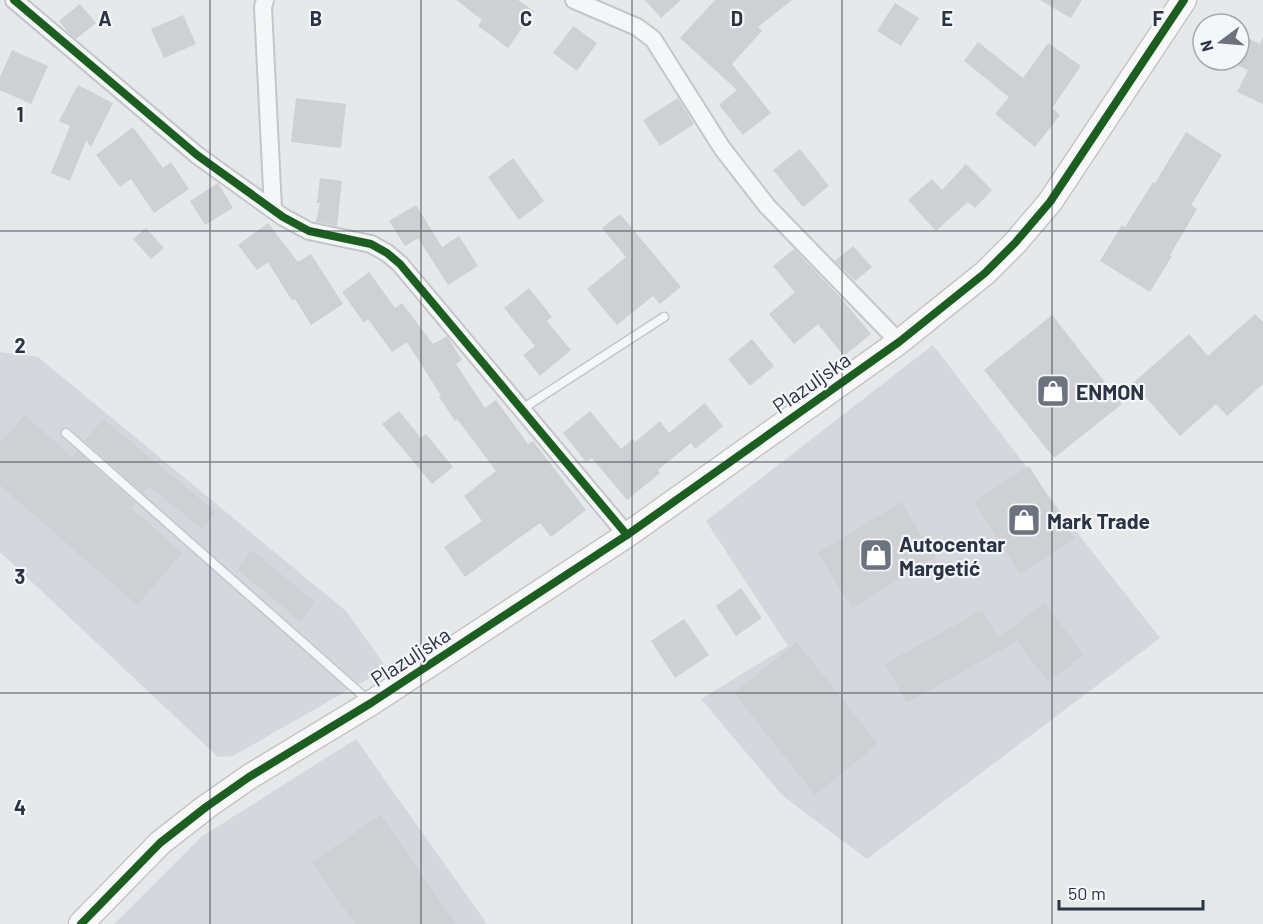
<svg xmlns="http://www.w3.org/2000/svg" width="1263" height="924" viewBox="0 0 1263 924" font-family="Barlow,sans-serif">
	<rect width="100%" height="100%" fill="#e6e8ea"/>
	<!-- built -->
	<g fill="#d4d7dd">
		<path d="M933,345l135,176 92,117 -293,221 -84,-63 -82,-97 87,-53 -82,-125z"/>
		<path d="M0,352l38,5 308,254 41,57 -154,88 -15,1 -218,-205z"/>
		<path d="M356,739l131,185h-373l87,-87z"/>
	</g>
	<!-- building -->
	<g fill="#ced0d3">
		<path d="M456,0h62l16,11 -26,37 -30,-22 4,-6z"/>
		<path d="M645,0h36l-20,18z"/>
		<path d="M715,0h77l-34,27 4,4 -30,33 39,49 -28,22 -24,-30 18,-15 -57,-52z"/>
		<path d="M1040,0h42l-11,18z"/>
		<path d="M895,3l24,15 -18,28 -24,-15z"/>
		<path d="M80,4l16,19 -20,16 -8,-7 -9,-11z"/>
		<path d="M183,15l13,29 -32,14 -13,-29z"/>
		<path d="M573,26l24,17 -20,28 -24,-18z"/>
		<path d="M1243,36l17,8 3,-7v67l-26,-12 11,-22 -9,-4v-21z"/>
		<path d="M978,42l45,36 25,-35 33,23 -29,42 8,7 -25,32 -40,-33 14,-17 -45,-36z"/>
		<path d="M12,50l36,16 -17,38 -31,-14v-13z"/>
		<path d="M78,85l35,18 -22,44 -5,-6 -16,40 -19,-8 19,-47 -11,-5z"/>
		<path d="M296,98l50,6 -5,44 -50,-6z"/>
		<path d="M678,98l16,26 -34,22 -17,-26z"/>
		<path d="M133,127l30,41 8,-6 18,27 -35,24 -23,-34 -11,8 -24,-32z"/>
		<path d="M1186,132l36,23 -31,50 6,4 -27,46 2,1 -22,36 -50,-31 22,-36 3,2 28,-45 2,1z"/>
		<path d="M800,149l29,37 -26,21 -30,-37z"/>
		<path d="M513,158l31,43 -25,19 -31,-43z"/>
		<path d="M966,164l26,26 -17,18 -7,-6 -32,29 -28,-31 24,-21 10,11z"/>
		<path d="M320,178l22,3 -5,45 -21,-4 4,-19h-3z"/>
		<path d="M218,183l15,25 -28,17 -15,-24z"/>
		<path d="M416,205l26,42 17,-11 19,30 -30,19 -30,-47 -13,8 -16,-25z"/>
		<path d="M620,214l61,73 -21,17 -7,-8 -36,29 -30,-36 39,-32 -24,-29z"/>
		<path d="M268,223l30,39 13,-8 32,50 -32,21 -16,-26 -3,2 -24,-39 -11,8 -19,-25z"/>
		<path d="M146,228l18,20 -13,11 -18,-20z"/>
		<path d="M853,246l19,21 -17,14 -20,-20z"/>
		<path d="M794,249l46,48 31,37 -27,22 -26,-32 -24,20 -25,-30 26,-22 -22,-26z"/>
		<path d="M369,272l26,36 7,-5 31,41 14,-8 15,24 -6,4 29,44 11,-8 32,44 5,-3 53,69 -35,27 -11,-14 -75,54 -21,-30 38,-26 -18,-25 32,-25 -39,-52 -2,2 -16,-24 2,-1 -34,-54 -15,10 -24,-33 -4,4 -22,-31z"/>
		<path d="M529,288l23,29 -5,4 24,29 -31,26 -17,-21 12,-9 -31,-38z"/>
		<path d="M1255,314l8,8v62l-36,32 -11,-12 -36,32 -47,-53 56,-49 19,22z"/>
		<path d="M1052,315l70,89 -68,54 -70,-88z"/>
		<path d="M752,339l22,27 -24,20 -22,-27z"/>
		<path d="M705,403l18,23 -28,23 -4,-6 -33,27 2,3 -33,27 -35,-42 -6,4 -23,-29 27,-22 31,38 12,-10 2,3 25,-21 9,12z"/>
		<path d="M399,411l22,27 5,-4 27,33 -21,17 -50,-60z"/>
		<path d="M25,415l47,42 5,-6 58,52 -4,5 51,45 -45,52 -137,-120v-42z"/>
		<path d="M103,419l113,93 -14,17 -53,-43 -6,7 -58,-52z"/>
		<path d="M1029,466l46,73 -55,35 -46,-72z"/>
		<path d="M901,502l34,55 -83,51 -34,-55z"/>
		<path d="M252,550l63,52 -15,19 -63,-52z"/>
		<path d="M741,588l21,30 -26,18 -20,-30z"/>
		<path d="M1045,603l39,52 -36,27 -31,-41 -110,62 -22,-39 97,-54 16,28z"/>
		<path d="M684,619l25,36 -34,23 -24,-37z"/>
		<path d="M797,642l81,102 -63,51 -81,-102z"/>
		<path d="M381,815l75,109h-101l-43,-62z"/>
	</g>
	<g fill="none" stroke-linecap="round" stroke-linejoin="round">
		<defs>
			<g id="lane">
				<path d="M522,409l142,-92"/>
				<path d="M66,433l303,268"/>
			</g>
			<g id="street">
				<path d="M14,0l183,155 86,62 26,14 62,13 16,9 13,11 227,271"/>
				<path d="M265,0l-2,7 10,202"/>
				<path d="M574,0l63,27 16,12 69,109 45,58 132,136"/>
			</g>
			<path id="secondary" d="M81,924l79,-81 46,-36 43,-30 122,-74 256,-168 272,-193 86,-69 30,-30 35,-41 134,-202"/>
		</defs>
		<!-- lane casing -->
		<use href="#lane" stroke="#c4c6c8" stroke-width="11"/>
		<!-- street casing -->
		<use href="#street" stroke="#c4c6c8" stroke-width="20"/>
		<!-- secondary casing -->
		<use href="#secondary" stroke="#c4c6c8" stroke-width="27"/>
		<!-- lane -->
		<use href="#lane" stroke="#f5f6f7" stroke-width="8"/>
		<!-- street -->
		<use href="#street" stroke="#f5f6f7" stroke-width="16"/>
		<!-- secondary -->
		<use href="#secondary" stroke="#f8f8f8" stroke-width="24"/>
		<defs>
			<g id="cycleway">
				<path d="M14,0l183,155 86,62 26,14 62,13 16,9 13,11 227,271"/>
				<path d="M81,924l79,-81 46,-36 43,-30 122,-74 256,-168 272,-193 86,-69 30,-30 35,-41 134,-202"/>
			</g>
		</defs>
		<!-- cycleway casing -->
		<use href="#cycleway" stroke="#f4f6f9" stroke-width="11"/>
		<!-- cycleway -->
		<use href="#cycleway" stroke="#1b5e20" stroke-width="8"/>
	</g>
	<!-- grid -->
	<path fill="none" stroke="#2b3445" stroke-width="1.5" stroke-opacity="0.55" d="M210,0v924M421,0v924M632,0v924M842,0v924M1052,0v924M0,231h1263M0,462h1263M0,693h1263"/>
	<!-- icons -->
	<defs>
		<symbol id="shop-square" viewBox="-11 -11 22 22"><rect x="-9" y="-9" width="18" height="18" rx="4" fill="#6c737f" stroke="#f4f6f9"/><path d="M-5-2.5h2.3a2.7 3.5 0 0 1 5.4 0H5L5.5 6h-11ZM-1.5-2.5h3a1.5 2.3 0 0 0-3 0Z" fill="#fff"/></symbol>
	</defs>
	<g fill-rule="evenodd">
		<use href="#shop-square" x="1034" y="372" width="38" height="38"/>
		<use href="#shop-square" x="1005" y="501" width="38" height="38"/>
		<use href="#shop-square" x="857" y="536" width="38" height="38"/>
	</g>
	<g text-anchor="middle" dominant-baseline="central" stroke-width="4.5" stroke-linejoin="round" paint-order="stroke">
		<!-- street labels -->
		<g font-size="21" fill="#2b3445" stroke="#f4f6f9">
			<text transform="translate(811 382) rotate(-35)">Plazuljska</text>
			<text transform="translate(410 656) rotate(-33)">Plazuljska</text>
		</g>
		<!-- poi labels -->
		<g font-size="21" font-weight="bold" fill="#2b3445" stroke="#f4f6f9" text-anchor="start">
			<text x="1076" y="391">ENMON</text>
			<text x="1047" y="520">Mark Trade</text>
			<text x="899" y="543">Autocentar<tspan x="899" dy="24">Margetić</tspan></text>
		</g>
	</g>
	<g font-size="20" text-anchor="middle" font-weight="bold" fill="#2b3445" stroke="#f4f6f9" stroke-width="4.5" stroke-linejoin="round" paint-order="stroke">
		<text x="105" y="26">A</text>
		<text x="316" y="26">B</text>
		<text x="526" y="26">C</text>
		<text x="737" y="26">D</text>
		<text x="947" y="26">E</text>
		<text x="1158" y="26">F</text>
		<text x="20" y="122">1</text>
		<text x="20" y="353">2</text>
		<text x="20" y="584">3</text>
		<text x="20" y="815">4</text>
	</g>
	<!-- north arrow -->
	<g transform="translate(1221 42) rotate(254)"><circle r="28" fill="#f4f6f9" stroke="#a4a8b1" stroke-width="1.5"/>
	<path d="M0-4.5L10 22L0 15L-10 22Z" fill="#6c737f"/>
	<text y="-9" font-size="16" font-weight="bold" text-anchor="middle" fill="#2b3445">N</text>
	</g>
	<!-- scale -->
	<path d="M1059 900v9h144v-9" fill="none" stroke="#2b3445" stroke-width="3"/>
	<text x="1068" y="900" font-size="18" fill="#2b3445" stroke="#f4f6f9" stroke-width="4.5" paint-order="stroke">50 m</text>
</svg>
